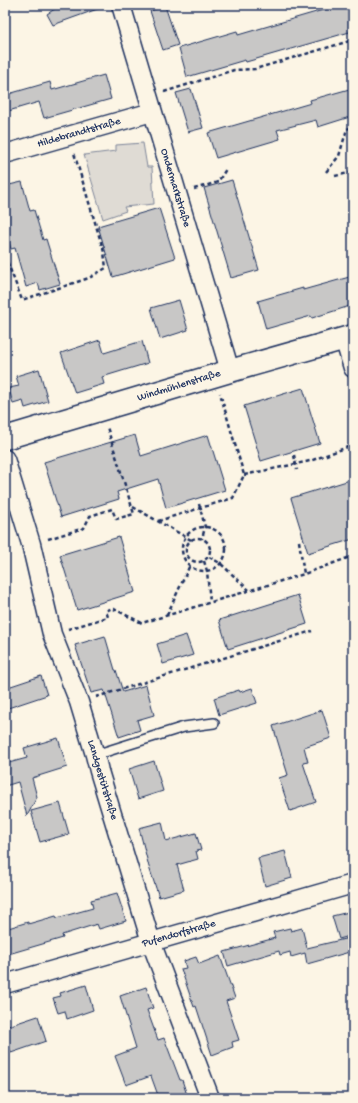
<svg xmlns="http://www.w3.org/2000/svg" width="358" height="1103" viewBox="0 0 358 1103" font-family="'Gochi Hand',sans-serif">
	<rect width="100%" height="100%" fill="#fcf5e5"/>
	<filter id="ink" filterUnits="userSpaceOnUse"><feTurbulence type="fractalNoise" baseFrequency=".025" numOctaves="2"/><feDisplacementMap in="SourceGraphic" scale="8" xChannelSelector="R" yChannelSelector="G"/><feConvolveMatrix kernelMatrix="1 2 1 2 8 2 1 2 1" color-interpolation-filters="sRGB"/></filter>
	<g filter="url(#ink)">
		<!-- green -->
		<path fill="#dfdbd4" stroke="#7d8599" d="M143,143l4,24h5l2,37 -30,3 2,4 -23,8 -19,-64 32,-4v-6z"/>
		<!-- building -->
		<g fill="#c8c7c6" stroke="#1b2f5e">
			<path d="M61,5h42v2l-50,18 -6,-11z"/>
			<path d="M340,5h13v26l-107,31 -1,-2 -58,17 -8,-29 58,-17 1,4z"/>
			<path d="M165,6l13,39 -15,5 -13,-39z"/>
			<path d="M104,75l7,24 -67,19 -5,-16 -34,10v-17l45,-13 2,8z"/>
			<path d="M353,88v28l-35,11 -2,-7 -39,10 3,9 -64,19 -8,-25 103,-30 -1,-3z"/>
			<path d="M191,89l12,39 -15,4 -12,-39z"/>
			<path d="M232,180l27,90 -28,8 -27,-90z"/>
			<path d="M22,182l8,29 4,-1 9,30 3,-1 14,45 -20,6 -2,-7 -12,4 -11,-39 -4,1 -6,-21v-42z"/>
			<path d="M159,208l16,50 -62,19 -15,-51z"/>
			<path d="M353,276v29l-41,13 -1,-2 -45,13 -8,-28 45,-13v2z"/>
			<path d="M179,300l9,30 -28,9 -9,-31z"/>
			<path d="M100,340l4,13 38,-12 6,22 -46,14 2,7 -29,9 -14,-40z"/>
			<path d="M39,369l9,32 -23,7 -2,-7 -10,3 -4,-16 10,-2 -3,-10z"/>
			<path d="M303,388l17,55 -59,18 -17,-55z"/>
			<path d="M135,435l6,21 67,-21 17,55 -59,18 -8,-29 -41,13 2,7 -58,18 -17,-55z"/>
			<path d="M350,480l3,11v48l-45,14 -17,-55z"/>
			<path d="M119,537l16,55 -58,18 -17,-55z"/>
			<path d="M298,595l9,29 -79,25 -9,-29z"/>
			<path d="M186,635l7,20 -30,9 -6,-20z"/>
			<path d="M105,636l10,34h1l7,22 23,-7 8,30 -17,5 3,10 -21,7 -15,-47 -13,3 -16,-48z"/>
			<path d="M41,676l6,19 -39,13 -3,-10v-10z"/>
			<path d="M252,688l5,15 -38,12 -5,-17 25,-8 1,2z"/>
			<path d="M322,710l9,28 -27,9 4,15 -5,1 13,39 -26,9 -11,-33 9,-3 -15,-49z"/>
			<path d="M58,738l9,29 -35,11 5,19 -10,19 -9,-34 -13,4v-22l22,-6 -3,-10z"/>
			<path d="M154,761l9,30 -25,8 -9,-30z"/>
			<path d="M60,803l9,31 -29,8 -9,-31z"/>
			<path d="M162,822l4,19 30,-8 5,17 -5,1 2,8 -21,6 7,25 -25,7 -10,-30 -10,-39z"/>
			<path d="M285,851l7,27 -27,8 -7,-28z"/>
			<path d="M117,893l9,28 -27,8 -2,-5 -35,11 1,3 -58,17v-26l23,-7v2l28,-8 1,2 36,-10 -2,-8z"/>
			<path d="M353,911v24l-14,4 -7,-23z"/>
			<path d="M290,928l1,3 11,-3 5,20 42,-10 4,13 -46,13 -2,-11 -14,4 -1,-5 -10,3 -1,-4 -51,15 -4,-14 51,-14 -2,-6z"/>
			<path d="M220,956l15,42 -9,3 13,39 -7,2 1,5 -21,8 -16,-49 -2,1 -13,-38 5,-1 -2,-7 12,-4 3,7z"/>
			<path d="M86,985l7,25 -26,9 -2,-8 -7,2 -5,-15 8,-2 -1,-3z"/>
			<path d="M146,987l7,21 -6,2 11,30 6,-2 16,42h2l6,18h-29l-8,-22 -25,9 -11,-29 21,-8 -16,-52z"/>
			<path d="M38,1016l8,25 -35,12 -6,-18v-8z"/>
		</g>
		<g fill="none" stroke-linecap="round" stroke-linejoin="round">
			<defs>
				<path id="service" d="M95,755l89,-28 30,-4"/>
				<g id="minor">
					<path d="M121,5l109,366"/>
					<path d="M5,154l147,-42"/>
					<path d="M344,338l9,30"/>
					<path d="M5,459l26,85 21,90 27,68 16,53 4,16 52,171 59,156"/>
					<path d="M5,984l348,-100"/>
				</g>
				<path id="tertiary" d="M5,438l225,-67 123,-35"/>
			</defs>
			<!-- service casing -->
			<use href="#service" stroke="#1b2f5e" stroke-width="12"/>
			<!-- minor casing -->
			<use href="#minor" stroke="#1b2f5e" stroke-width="21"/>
			<!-- tertiary casing -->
			<use href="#tertiary" stroke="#1b2f5e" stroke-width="25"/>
			<!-- path -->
			<g stroke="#1b2f5e" stroke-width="2.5" stroke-dasharray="4 3" stroke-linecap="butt">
				<path d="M164,92l70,-22 21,-1 98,-29"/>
				<path d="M326,172l13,-16 8,-27 6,-2"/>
				<path d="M335,176l18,-4"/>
				<path d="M194,189l24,-7 8,-13"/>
				<path d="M5,256l17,44 67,-22 17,-10 -2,-16 -30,-99"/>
				<path d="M294,455l3,15"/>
				<path d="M244,475l66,-14 43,-16"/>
				<path d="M199,504l6,23 -3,12"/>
				<path d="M133,507l58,33"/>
				<path d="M158,521l75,-23 11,-23 -24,-82"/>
				<circle cx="204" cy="549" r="22"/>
				<circle cx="198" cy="550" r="12"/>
				<path d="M48,539l36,-11 6,-12 22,-7 4,10 18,-5 -27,-87"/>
				<path d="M299,541l5,33"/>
				<path d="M209,557l11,6 29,27"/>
				<path d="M204,561l3,10 3,31"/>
				<path d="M167,615l23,-50"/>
				<path d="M68,629l40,-12 -2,-6 6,-3 30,15 162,-49 49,-18"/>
				<path d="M96,697l216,-66"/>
			</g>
			<!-- service -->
			<use href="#service" stroke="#fcf5e5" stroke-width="9"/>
			<!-- minor -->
			<use href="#minor" stroke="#fcf5e5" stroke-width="18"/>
			<!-- tertiary -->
			<use href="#tertiary" stroke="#fcf5e5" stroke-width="22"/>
		</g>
	</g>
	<g text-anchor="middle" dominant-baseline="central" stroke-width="3.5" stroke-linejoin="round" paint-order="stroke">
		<!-- street labels -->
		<g font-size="11" fill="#1b2f5e" stroke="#fcf5e5">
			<text transform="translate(79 133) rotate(-16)">Hildebrandtstraße</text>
			<text transform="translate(175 188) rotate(73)">Ondermarkstraße</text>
			<text transform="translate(179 386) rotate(-17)">Windmühlenstraße</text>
			<text transform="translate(102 780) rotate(73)">Landgestütstraße</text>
			<text transform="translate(179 934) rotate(-16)">Pufendorfstraße</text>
		</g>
	</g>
	<!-- margin -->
	<rect width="358" height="1103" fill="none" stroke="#fcf5e5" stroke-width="20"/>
	<rect x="10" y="10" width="338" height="1083" fill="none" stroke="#1b2f5e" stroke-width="1.5" filter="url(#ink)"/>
</svg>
